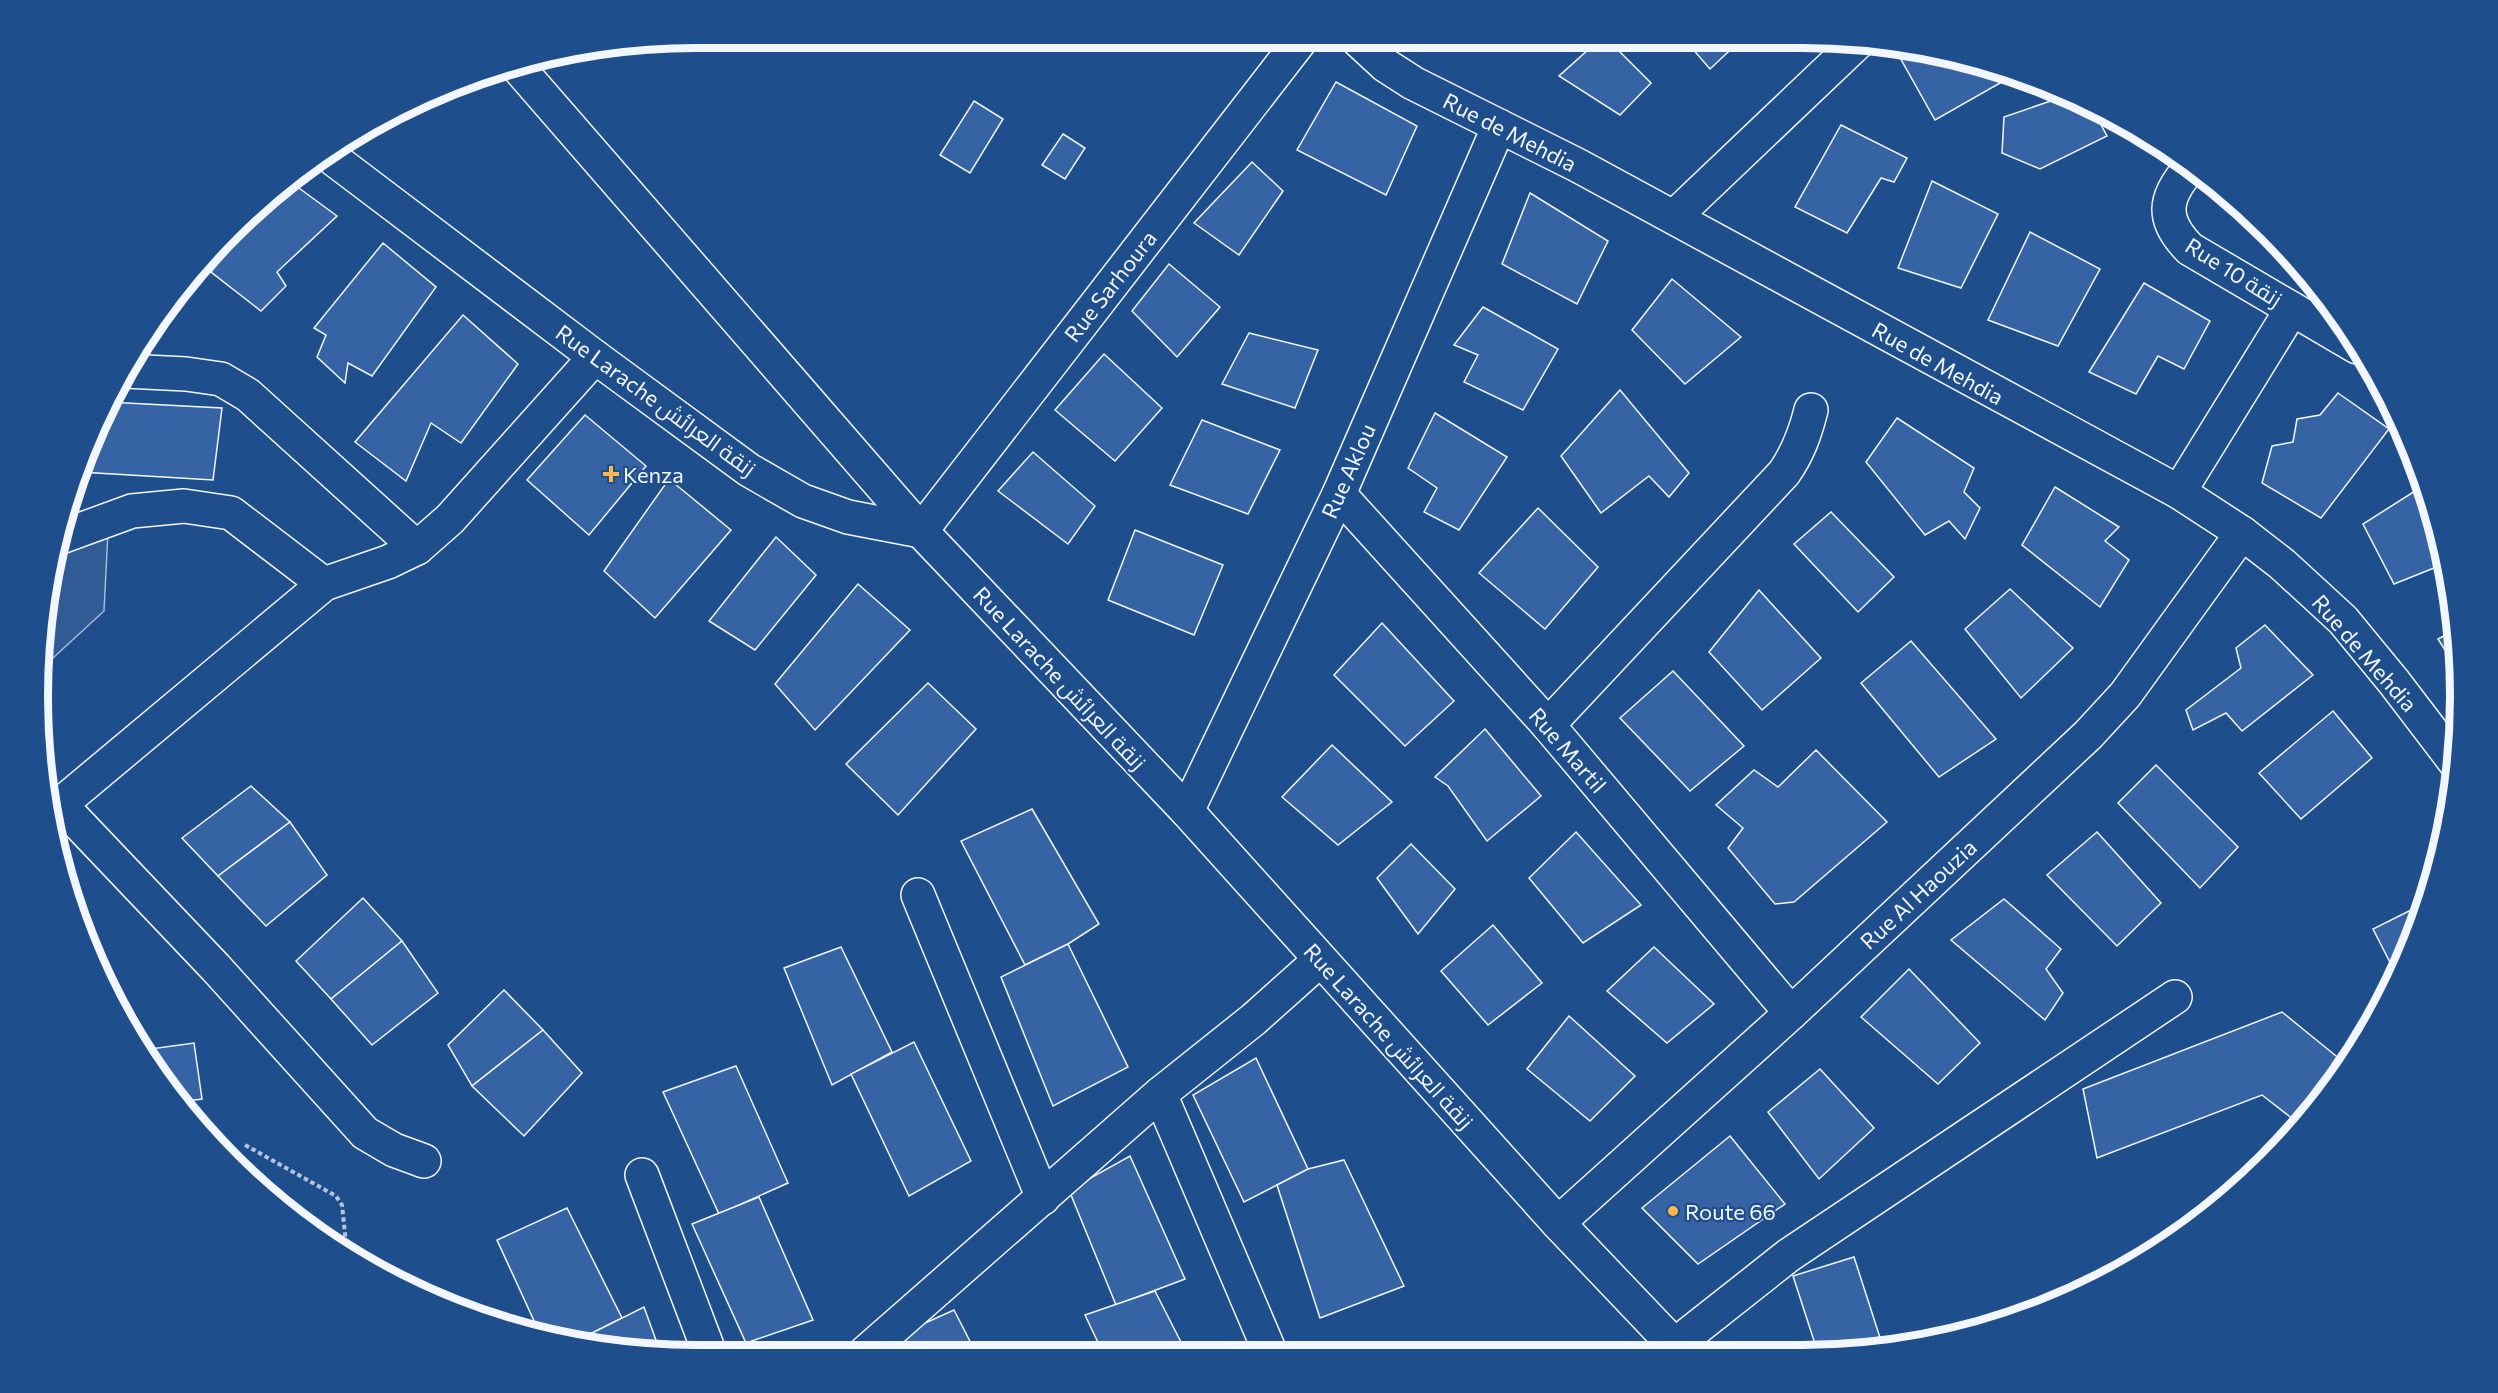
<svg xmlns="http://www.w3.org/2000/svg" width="2498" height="1393" viewBox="0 0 2498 1393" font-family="Commissioner,Cairo,sans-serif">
	<rect width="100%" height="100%" fill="#1f4e8c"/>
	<!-- built -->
	<path fill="#305b95" stroke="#a8bbd7" stroke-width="1.5" d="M66,511l43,1 -5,99 -63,58 2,-58 17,-85z"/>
	<!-- building -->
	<g fill="#3563a3" stroke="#f2f6ff" stroke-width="1.5">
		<path d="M1684,39h58l-32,30z"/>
		<path d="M1599,40h9l43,43 -31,32 -61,-39z"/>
		<path d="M1905,51l108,21 3,2 -81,46 -37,-66z"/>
		<path d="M1336,82l81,44 -31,69 -89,-45z"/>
		<path d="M2065,96l27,12 15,28 -67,33 -38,-16 2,-36z"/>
		<path d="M974,101l29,18 -33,54 -30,-18z"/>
		<path d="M1841,125l66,33 -13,24 -13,-4 -34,55 -52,-26z"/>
		<path d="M1063,134l22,14 -20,31 -23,-14z"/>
		<path d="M1252,162l31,29 -44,64 -45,-32z"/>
		<path d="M288,180l49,36 -60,56 9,14 -25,25 -50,-39 55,-73z"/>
		<path d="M1932,181l66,33 -37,74 -63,-20z"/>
		<path d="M1530,193l78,48 -31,63 -75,-40z"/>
		<path d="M2030,232l70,37 -42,77 -70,-26z"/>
		<path d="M383,243l53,44 -64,89 -24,-13 -3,20 -28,-26 9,-22 -12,-7z"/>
		<path d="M1169,264l51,43 -43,50 -45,-46z"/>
		<path d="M1672,279l69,58 -56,47 -53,-54z"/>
		<path d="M2144,283l66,38 -26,48 -26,-13 -22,38 -47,-22z"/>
		<path d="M1483,307l75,42 -35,61 -59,-28 14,-27 -24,-10z"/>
		<path d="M463,315l55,49 -57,79 -30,-20 -25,58 -51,-39z"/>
		<path d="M1249,333l69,17 -23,58 -73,-24z"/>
		<path d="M1104,354l58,54 -47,53 -60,-51z"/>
		<path d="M1620,390l69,83 -20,24 -20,-21 -48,37 -40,-57z"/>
		<path d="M2338,393l51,36 -68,89 -59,-35 10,-37 21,-4 4,-23 23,-4z"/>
		<path d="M107,402l115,6 -9,72 -133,-8z"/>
		<path d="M1435,413l72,44 -48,73 -35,-18 13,-24 -29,-20z"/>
		<path d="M585,415l61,51 -57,69 -62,-55z"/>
		<path d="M1897,418l77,50 -10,24 16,16 -15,31 -16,-18 -24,14 -59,-73z"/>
		<path d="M1202,420l78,30 -32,64 -78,-29z"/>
		<path d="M1033,452l62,54 -27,38 -70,-53z"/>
		<path d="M669,479l62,51 -76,88 -51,-47z"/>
		<path d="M2423,486l15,40 6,38 -50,20 -31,-60z"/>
		<path d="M2055,487l64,40 -14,14 24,19 -29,47 -78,-62z"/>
		<path d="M1538,508l60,59 -53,62 -66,-56z"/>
		<path d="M1831,512l63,65 -36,35 -64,-68z"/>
		<path d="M1135,530l88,35 -29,70 -86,-35z"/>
		<path d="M776,537l40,38 -61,75 -46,-29z"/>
		<path d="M858,584l52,46 -95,100 -40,-46z"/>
		<path d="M2010,589l63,59 -52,50 -56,-69z"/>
		<path d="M1759,590l62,68 -59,52 -53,-58z"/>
		<path d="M1382,623l72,78 -49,45 -71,-71z"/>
		<path d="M2265,625l48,50 -71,56 -16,-18 -33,17 -7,-20 55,-42 -5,-20z"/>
		<path d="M2455,630l4,24v18l-21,-33z"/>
		<path d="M1911,641l85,98 -57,38 -78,-94z"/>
		<path d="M1673,671l71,75 -54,45 -70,-73z"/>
		<path d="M928,683l48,46 -78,86 -52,-51z"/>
		<path d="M2333,711l39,47 -71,61 -42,-46z"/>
		<path d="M1485,729l56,67 -54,45 -39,-55 -13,-9z"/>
		<path d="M1332,745l60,57 -54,43 -56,-48z"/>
		<path d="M1816,750l71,72 -93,80 -19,2 -47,-56 15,-20 -27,-23 38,-35 24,17z"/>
		<path d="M2156,765l82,82 -38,41 -82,-85z"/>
		<path d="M251,786l39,36 -72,54 -36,-38z"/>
		<path d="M1032,809l67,115 -31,20 -43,21 -64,-124z"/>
		<path d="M290,822l37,53 -61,51 -48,-50z"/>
		<path d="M1576,832l65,73 -58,38 -54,-65z"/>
		<path d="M2097,832l64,71 -44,43 -70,-71z"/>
		<path d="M1411,844l44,45 -37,45 -41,-56z"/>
		<path d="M363,898l39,43 -71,58 -35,-38z"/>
		<path d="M2004,899l57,50 -15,20 17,24 -18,27 -94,-80z"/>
		<path d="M2427,902l-2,7 -29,65 -23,-45z"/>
		<path d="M1493,925l49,58 -54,42 -47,-54z"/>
		<path d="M402,941l36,52 -66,52 -41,-46z"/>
		<path d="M1068,944l60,123 -75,39 -52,-129z"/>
		<path d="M841,947l51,105 -60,33 -48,-117z"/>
		<path d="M1654,947l60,57 -47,39 -60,-52z"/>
		<path d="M1909,969l71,74 -42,41 -77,-67z"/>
		<path d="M504,990l39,40 -71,56 -24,-41z"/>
		<path d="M2282,1012l59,48 7,-3 -50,66 -36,-28 -165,63 -14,-69z"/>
		<path d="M1569,1016l66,60 -45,45 -63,-52z"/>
		<path d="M543,1030l39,43 -58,63 -52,-50z"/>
		<path d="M914,1042l57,119 -62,35 -58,-122z"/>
		<path d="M194,1043l8,56 -22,3 -37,-52z"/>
		<path d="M1256,1058l52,111 -64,33 -51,-107z"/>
		<path d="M736,1066l52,117 -69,31 -56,-122z"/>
		<path d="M1820,1069l54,59 -55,51 -51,-67z"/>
		<path d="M1730,1136l55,68 -87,60 -56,-56z"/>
		<path d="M1130,1156l55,123 -69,26 -47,-115z"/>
		<path d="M1344,1160l60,126 -84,32 -43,-133 31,-16z"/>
		<path d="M759,1197l54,123 -67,23 -54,-119z"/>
		<path d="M567,1208l55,110 -46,23 -35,-5 -44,-96z"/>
		<path d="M1854,1257l30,93h-67l-24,-74z"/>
		<path d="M1155,1291l31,61 -83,1 -18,-38z"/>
		<path d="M644,1307l17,47 -85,-13z"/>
		<path d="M954,1310l22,43h-76l-6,-16z"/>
	</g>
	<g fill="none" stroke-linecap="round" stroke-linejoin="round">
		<defs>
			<g id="minor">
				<path d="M1359,41l26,24 28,18 164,82 602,327 63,41 40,31 61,56 51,62 61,80"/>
				<path d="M516,65l405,466 379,-490"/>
				<path d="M327,154l268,203 154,113 54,31 45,16 73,14 266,280 371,412 122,128"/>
				<path d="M2190,168c-27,30 -29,52 0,81l167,98"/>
				<path d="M1674,217l184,-175"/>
				<path d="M125,371l61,3 35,5 27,16 169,153"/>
				<path d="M2179,492l113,-183"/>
				<path d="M1339,494l209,231 243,288"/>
				<path d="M58,538l74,-27 52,-5 47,7 93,71"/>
				<path d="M1548,725l236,-252c14,-20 21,-39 27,-63"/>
				<path d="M60,804l156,164 149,165 29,17 30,11"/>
				<path d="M1187,811l152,-317 160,-368"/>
				<path d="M49,814l275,-230 64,-22 29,-14 33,-29 145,-162"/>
				<path d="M918,895l125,303"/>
				<path d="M1160,1094l110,258"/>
				<path d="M642,1175l68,179"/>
				<path d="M1558,1223l233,-210 297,-278 37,-40 117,-162"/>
				<path d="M1675,1345l114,-90 386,-258"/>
				<path d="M865,1353l295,-259 94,-75 66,-59"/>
			</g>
		</defs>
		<!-- minor casing -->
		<use href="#minor" stroke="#f2f6ff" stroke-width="36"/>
		<!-- path -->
		<path stroke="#b3c4dc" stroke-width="4" stroke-dasharray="4.5 3" stroke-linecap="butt" d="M245,1145l91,51 6,9 5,48"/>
		<!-- minor -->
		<use href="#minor" stroke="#1f4e8c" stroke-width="33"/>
	</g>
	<!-- markers -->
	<g fill="#ffb74d" stroke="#1f4e8c" stroke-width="2">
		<path d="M608 465h6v6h6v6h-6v6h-6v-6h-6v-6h6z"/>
		<circle cx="1673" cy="1211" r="6"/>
	</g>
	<g text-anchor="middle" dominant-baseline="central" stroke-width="4.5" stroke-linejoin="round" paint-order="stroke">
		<!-- street labels -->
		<g font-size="22" fill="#f2f6ff" stroke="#1f4e8c">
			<text transform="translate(1510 132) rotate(27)">Rue de Mehdia</text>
			<text transform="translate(2234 272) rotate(32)">Rue 10 زنقة</text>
			<text transform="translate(1110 286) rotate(-52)">Rue Sarhoura</text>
			<text transform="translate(1938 363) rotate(29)">Rue de Mehdia</text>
			<text transform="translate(656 400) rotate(36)">Rue Larache زنقة العرائش</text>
			<text transform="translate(1348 471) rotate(-66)">Rue Aklou</text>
			<text transform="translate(2365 653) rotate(49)">Rue de Mehdia</text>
			<text transform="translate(1060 678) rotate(47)">Rue Larache زنقة العرائش</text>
			<text transform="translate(1568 750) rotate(49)">Rue Martil</text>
			<text transform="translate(1918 894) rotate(-43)">Rue Al Haouzia</text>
			<text transform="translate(1389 1036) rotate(48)">Rue Larache زنقة العرائش</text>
		</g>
		<!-- poi labels -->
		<g font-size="22" fill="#f2f6ff" stroke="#1f4e8c" text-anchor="start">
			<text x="623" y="474">Kenza</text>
			<text x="1685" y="1211">Route 66</text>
		</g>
	</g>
	<!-- crop -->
	<path d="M0 0H2498V1393H0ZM696 48H1802A648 648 0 0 1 2450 696V697A648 648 0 0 1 1802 1345H696A648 648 0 0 1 48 697V696A648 648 0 0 1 696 48Z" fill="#1f4e8c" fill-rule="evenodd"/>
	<path fill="none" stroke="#f2f6ff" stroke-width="8" d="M696 48H1802A648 648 0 0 1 2450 696V697A648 648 0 0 1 1802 1345H696A648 648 0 0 1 48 697V696A648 648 0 0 1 696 48Z"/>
</svg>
